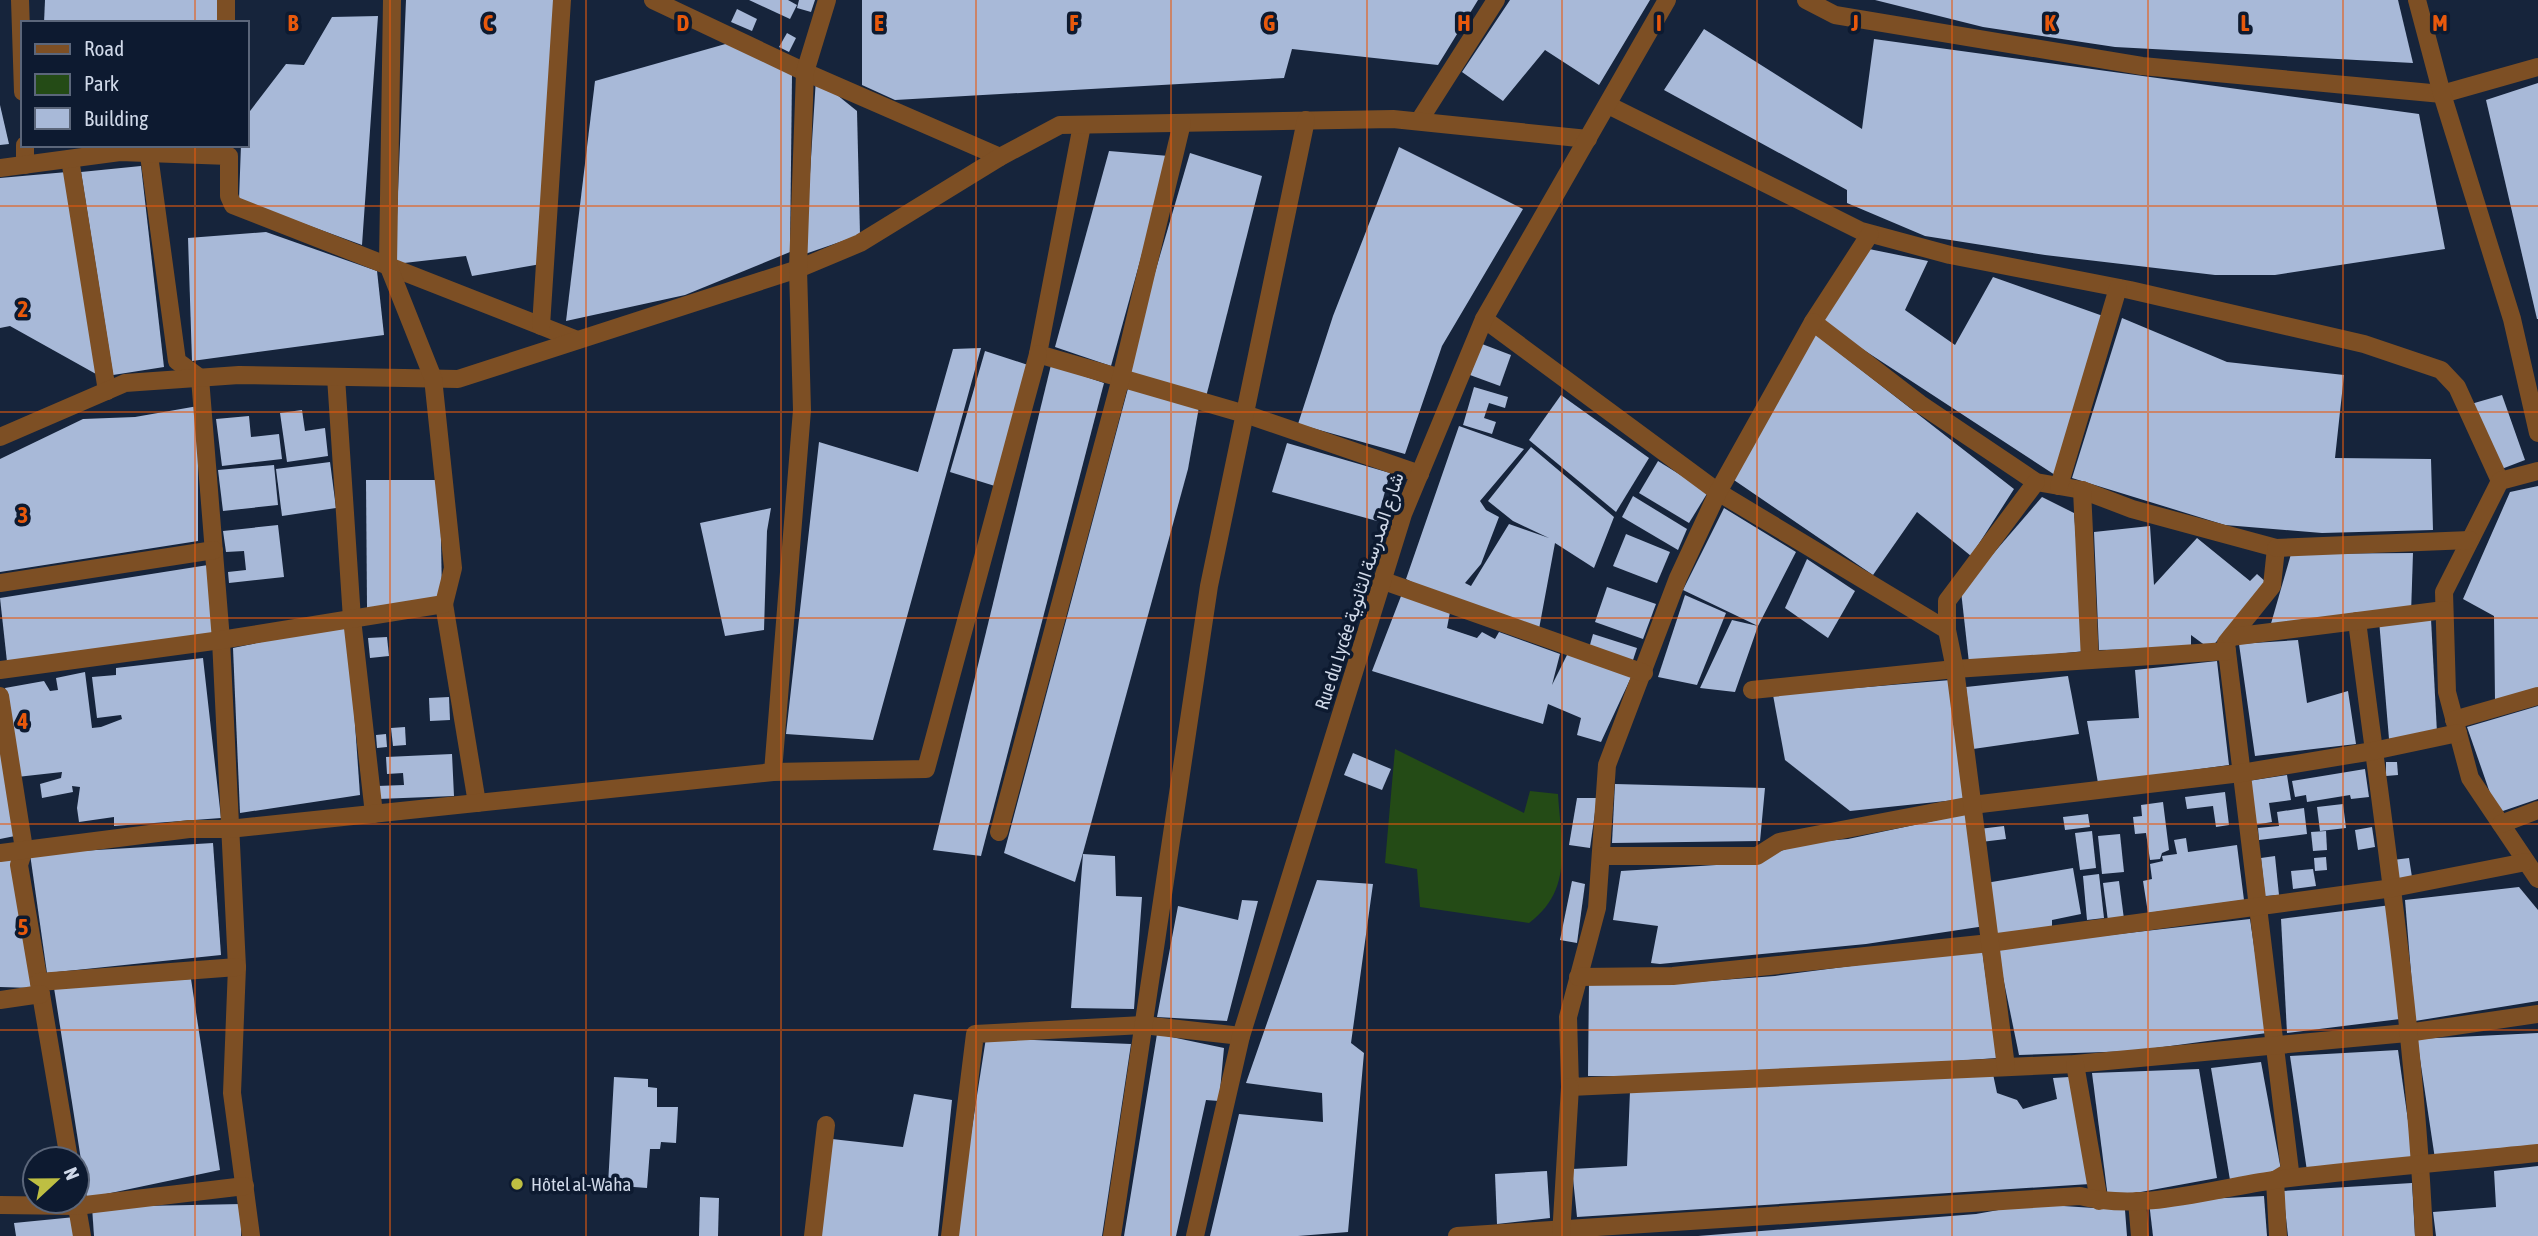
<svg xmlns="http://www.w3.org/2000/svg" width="2538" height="1236" viewBox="0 0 2538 1236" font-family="'Asap Condensed',Vazirmatn,sans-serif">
	<rect width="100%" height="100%" fill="#16243b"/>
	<!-- green -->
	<path fill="#244b16" d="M1395,749l129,64 6,-22 28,3c3,49 16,96 -29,129l-109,-16 -3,-38 -32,-6z"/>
	<!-- building -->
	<g fill="#a8b9d8">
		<path d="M45,0h172v23h-173z"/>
		<path d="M406,0h150l-15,264 -69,12 -6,-20 -71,8z"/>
		<path d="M749,0h39l9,5 -7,14z"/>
		<path d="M799,0h16l-4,12 -14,-4z"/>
		<path d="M862,0h616l-40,65 -146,-16 -8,29 -389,22 -33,-15z"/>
		<path d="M1510,0h140l-51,85 -54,-35 -42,51 -41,-29z"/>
		<path d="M1875,0h523l15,63 -298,-16 -132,-20z"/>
		<path d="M737,9l20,10 -5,12 -21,-9z"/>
		<path d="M378,16l-16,229 -123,-45 2,-55h6v-30l39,-51 18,1 28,-48z"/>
		<path d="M1704,29l158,100 12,-90 545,75 26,135 -170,26h-60l-170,-20 -120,-19 -78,-33v-13l-183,-100z"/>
		<path d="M787,33l9,5 -7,14 -10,-5z"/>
		<path d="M736,41l56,34 -2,177 -105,43 -119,26 29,-240z"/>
		<path d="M816,78l41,33 3,124 -55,19z"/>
		<path d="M2538,83v236h-1l-51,-219z"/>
		<path d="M0,105l9,39 -9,1z"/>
		<path d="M1399,147l124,62 -81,137 -37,108 -107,-30 35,-108z"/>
		<path d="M1109,151l60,5 -58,210 -56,-19z"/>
		<path d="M1190,153l72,23 -56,221 -81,-22z"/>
		<path d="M141,166l23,201 -51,8 -32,-203z"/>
		<path d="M67,172l29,202 -86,-48 -10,2v-150z"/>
		<path d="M266,232l111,39 7,64 -192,26 -4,-123z"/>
		<path d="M1869,249l59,12 -23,49 50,35 38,-68 110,39 -48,159 -234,-153z"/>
		<path d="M2122,318l105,44 117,13 -9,83 96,1 2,71 -111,3 -97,-8 -153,-47z"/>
		<path d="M1815,334l199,155 -43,67 -54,-44 -44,63 -142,-97z"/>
		<path d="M1482,344l29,11 -11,31 -30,-11z"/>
		<path d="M981,348l-108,392 -87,-6 33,-292 99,30 35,-123z"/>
		<path d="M985,351l43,14 -30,122 -48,-15z"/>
		<path d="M1051,365l53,18 -123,473 -48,-6z"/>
		<path d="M1130,381l69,26 -11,62 -113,413 -71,-29z"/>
		<path d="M1474,387l34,10 -3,11 -16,-5 -5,15 12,4 -4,12 -29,-9z"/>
		<path d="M1561,395l88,63 -33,54 -87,-72z"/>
		<path d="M2502,395l23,65 -26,10 -28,-66z"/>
		<path d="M198,406v135l-198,31v-113l83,-40 52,-2z"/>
		<path d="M302,410l3,21 20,-3 3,28 -41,6 -7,-49z"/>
		<path d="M249,416l2,21 28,-3 3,25 -60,7 -6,-47z"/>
		<path d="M1459,426l65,23 -44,52 6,9 13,7 -18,47 -16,19 6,3 38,-62 40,14 -36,-17 -25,-20 43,-54 83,70 -20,51 -39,-25 -16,86 -88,-27 -45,-23z"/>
		<path d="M1287,443l103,30 -13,48 -105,-29z"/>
		<path d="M1658,461l50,31 -19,31 -50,-30z"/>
		<path d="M330,462l6,46 -54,8 -6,-47z"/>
		<path d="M274,465l4,40 -55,6 -5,-41z"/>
		<path d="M366,480h74l2,118 -75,10z"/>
		<path d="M2538,486v202l-43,13 -1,-85 -31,-17 47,-107z"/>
		<path d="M1633,496l54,33 -9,21 -56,-33z"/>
		<path d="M2042,497l32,16 11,138 -116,12 -8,-72z"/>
		<path d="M771,508l-4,23 -3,99 -39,6 -25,-113z"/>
		<path d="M1724,508l72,44 -38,74 -23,66 -35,-4 32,-68 26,6 -75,-36z"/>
		<path d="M278,525l6,52 -55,6 -1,-11 18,-2 -2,-19 -18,1 -3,-21z"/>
		<path d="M2150,526l4,59 43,-47 53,43 7,-7 10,9 -57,66 -19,-14v13l-92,2 -5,-118z"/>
		<path d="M1626,534l44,18 -13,31 -44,-17z"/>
		<path d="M2413,553l-2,61 -141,13 21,-73z"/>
		<path d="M1807,559l48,32 -27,47 -43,-30z"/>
		<path d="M208,565l6,68 -207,29 -7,-64z"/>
		<path d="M1607,587l49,17 -13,35 -48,-17z"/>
		<path d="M1403,591l47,21 -3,16 30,10 5,-6 13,7 4,-7 61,22 -8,31 17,-34 65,20 -33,71 -24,-7 4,-17 -33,-14 -5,20 -171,-53z"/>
		<path d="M1685,595l41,18 -29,72 -39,-8z"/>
		<path d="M2431,619l6,114 -48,6 -10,-119z"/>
		<path d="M348,624l12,171 -120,18 -7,-165z"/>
		<path d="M1593,634l44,14 -6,18 -43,-14z"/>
		<path d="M387,637l2,19 -19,2 -2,-20z"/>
		<path d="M2298,640l9,63 41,-12 8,53 -101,12 -16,-112z"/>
		<path d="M203,658l18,160 -107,8v-9l-35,5 -2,-14 3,-21 -8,-1 1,6 -31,6 -2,-14 21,-6 1,-6 -45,5 -12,-89 39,-7 6,10 8,-1 -2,-12 29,-6 7,56 9,-1 21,-8 -1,-4 -24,3 -5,-41 24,-2v-7z"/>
		<path d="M2217,661l12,104 -131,18 -11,-62 52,-3 -4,-48z"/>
		<path d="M2068,676l11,58 -106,15 -7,-62z"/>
		<path d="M1951,680l14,119 -115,12 -65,-51 -12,-65z"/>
		<path d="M449,697l1,23 -20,1 -1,-23z"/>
		<path d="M2538,706v93l-41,14 -30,-86z"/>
		<path d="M405,727l1,18 -13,1 -2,-18z"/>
		<path d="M386,734l1,13 -10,1 -1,-13z"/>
		<path d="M0,744l20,91 -20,4z"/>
		<path d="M1353,753l38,16 -9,21 -38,-15z"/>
		<path d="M452,754l2,42 -76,3 -1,-13 27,-1 -1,-12 -16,1 -1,-17z"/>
		<path d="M2386,762h11l1,13 -12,1z"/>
		<path d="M2365,769l4,28 -18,2 -1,-4 -43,7 -1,-7 -11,2 -3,-16z"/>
		<path d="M2287,775l4,25 -22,3 3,19 -18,3 -6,-44z"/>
		<path d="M1615,784l150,4 -5,53 -148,2z"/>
		<path d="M2225,792l4,33 -13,2 -3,-21 -26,3 -2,-12z"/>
		<path d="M1577,798h20l-7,50 -21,-3z"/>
		<path d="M2163,802l6,48 -7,3 -2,6 -10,1 -4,-27 -11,1 -2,-17 9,-1 -1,-11z"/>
		<path d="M2343,804l3,24 -26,3 -3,-24z"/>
		<path d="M2304,808l3,26 -48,6 -1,-12 21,-2 -2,-14z"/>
		<path d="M1966,814l19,112 -119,18 -206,20 -9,-1 7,-37 -45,-6 8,-49 127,-8 55,-20 45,-4z"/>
		<path d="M2088,814l2,13 -25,3 -2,-13z"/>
		<path d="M2004,826l2,13 -25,3 -2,-13z"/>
		<path d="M2372,827l3,20 -17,3 -3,-20z"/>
		<path d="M2092,831l4,37 -16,2 -5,-37z"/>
		<path d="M2326,831l1,19 -14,1 -2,-19z"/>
		<path d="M2120,834l4,38 -22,2 -4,-38z"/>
		<path d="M2186,838l2,14 49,-7 7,55 -96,13 -5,-32 9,-2 -2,-15 13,-3 -1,-5 15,-2 -3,-14z"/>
		<path d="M213,843l8,112 -174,18 -17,-119z"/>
		<path d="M11,853l22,135 -33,-1v-132z"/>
		<path d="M1083,854l32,2 1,40 26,1 -8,112 -63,-1z"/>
		<path d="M2275,856l4,39 -14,1 -4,-38z"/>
		<path d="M2326,857l1,13 -12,1 -1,-13z"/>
		<path d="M2409,858l3,19 -15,3 -4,-20z"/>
		<path d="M2073,868l8,46 -29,6v9l-58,9 -8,-55z"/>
		<path d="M2313,869l3,17 -23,3 -2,-18z"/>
		<path d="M2099,874l5,44 -17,2 -4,-44z"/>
		<path d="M1317,880l56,4 -22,159 13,10 -16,179 -50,4h-88l29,-122 84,8 -1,-29 -76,-10z"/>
		<path d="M1572,881l13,3 -8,59 -17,-3z"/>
		<path d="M2119,881l5,38 -16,2 -5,-38z"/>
		<path d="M2519,887l19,23v91l-123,20 -10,-121z"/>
		<path d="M1242,900l16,1 -31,120 -70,-4 21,-111 60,14z"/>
		<path d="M2391,905l9,114 -113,14 -6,-114z"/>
		<path d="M2250,919l17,114 -134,18 -114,4 -22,-107z"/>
		<path d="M1982,949l15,109 -275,19 -134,-1 1,-96 93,3 93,-7z"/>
		<path d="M191,979l29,191 -133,28 -33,-210z"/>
		<path d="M2538,1033v115l-103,11 -18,-120z"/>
		<path d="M1157,1034l67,14 -5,53 -13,-1 -30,136h-52z"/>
		<path d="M986,1038l145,6 -29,192h-147z"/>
		<path d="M2398,1050l16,113 -107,8 -17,-115z"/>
		<path d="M2261,1062l20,108 -51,10 -19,-112z"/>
		<path d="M2199,1069l18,109 -109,20 -16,-125z"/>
		<path d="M1993,1074l4,19 20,7 6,9 34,-10 -4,-21 16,-1 21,107 -513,33 -5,-48 55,-3 3,-75z"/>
		<path d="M614,1077l34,2v8l9,1v19h21l-2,36 -15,-1 -1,7h-10l-3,39 -39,-3z"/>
		<path d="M914,1094l38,6 -14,136h-119l13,-97 71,8z"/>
		<path d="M2538,1166v70h-102l-3,-24 63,-5 -2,-36z"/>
		<path d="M1547,1171l3,47 -53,6 -2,-50z"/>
		<path d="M2412,1183l3,53h-127l-5,-45z"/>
		<path d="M2264,1196l3,40h-114l-4,-34z"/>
		<path d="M700,1197l19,1 -1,38h-19z"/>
		<path d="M242,1204l-1,32h-147l-2,-29z"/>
		<path d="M2032,1204l93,6 2,26h-429l278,-22z"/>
		<path d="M75,1217l2,19h-61l-2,-13z"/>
	</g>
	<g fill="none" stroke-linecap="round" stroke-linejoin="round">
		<!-- minor -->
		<g stroke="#7d4f24" stroke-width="18">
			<path d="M20,0l3,92"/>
			<path d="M226,0v23"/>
			<path d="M653,0l152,72 195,85"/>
			<path d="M1806,0l29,15 307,51 300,28 96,-27"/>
			<path d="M2417,0l25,94 70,225 26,114"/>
			<path d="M1608,105l253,126 89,24 180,35 234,54 77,26 16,17 43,94"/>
			<path d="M1419,121l77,-121"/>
			<path d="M1082,125l-44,229 207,60 175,60"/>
			<path d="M25,145v20"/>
			<path d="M149,155l28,206 23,17 21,262 16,327 -5,126 19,143"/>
			<path d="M70,159l37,232"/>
			<path d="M0,168l120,-16 109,4v40l4,9 344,135"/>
			<path d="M1870,234l-57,88 107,82 116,78 46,8 50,19 144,39 -4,38 -46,57 64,528 -15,9 3,56"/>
			<path d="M1484,319l234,173 229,138"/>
			<path d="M1813,322l-95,170 -40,86 -71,187 -10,143 -29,109 2,70 505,-23 332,-31 131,-19"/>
			<path d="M541,326l21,-326"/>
			<path d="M336,377l16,242 22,195"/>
			<path d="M0,437l125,-54 114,-8 219,4 340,-110 62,-26 140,-86 60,-32 333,-6 195,20"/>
			<path d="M2538,471l-38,10 -56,111 3,100 23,86 68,101"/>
			<path d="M2059,486l59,-198"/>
			<path d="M2082,490l8,170"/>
			<path d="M2276,548l194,-8"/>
			<path d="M1381,580l263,93"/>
			<path d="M0,583l214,-33"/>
			<path d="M444,604l33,199"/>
			<path d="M2357,621c26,205 58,409 67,615"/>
			<path d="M2231,637l213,-27"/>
			<path d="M0,670l221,-30 223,-36 9,-36 -20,-190 -45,-113 4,-265"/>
			<path d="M1752,690l203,-21 272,-18"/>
			<path d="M0,696l24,153 -5,16 50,294"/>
			<path d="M2454,720l84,-24"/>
			<path d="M773,772l153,-3 112,-415"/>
			<path d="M2501,824l37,-14"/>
			<path d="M999,832l122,-454 61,-255"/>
			<path d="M0,853l189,-24h40l544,-57 29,-362 -4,-141 7,-197 22,-72"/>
			<path d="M1602,856h155l22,-14 193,-37 269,-32 132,-22 85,-18"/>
			<path d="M1578,977l95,-1 317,-33 403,-55 133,-26"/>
			<path d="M39,982l198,-15"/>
			<path d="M0,1000l41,-6"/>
			<path d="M2075,1064l24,137"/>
			<path d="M2006,1067l-51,-398 -8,-39v-29l89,-119"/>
			<path d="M76,1201l6,35"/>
			<path d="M2137,1201l3,35"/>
			<path d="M0,1205l77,1 168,-20"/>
			<path d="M813,1236l13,-111"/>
			<path d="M950,1236l25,-202 168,-9 98,11"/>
			<path d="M1112,1236l97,-650 97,-466"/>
			<path d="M1195,1236l46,-200 162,-522 81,-195 183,-319"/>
			<path d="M1457,1236l623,-40c62,16 131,-7 194,-16 87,-11 176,-18 264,-27"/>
			<path d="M1561,1236l9,-149"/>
		</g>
	</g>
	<!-- grid -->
	<path fill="none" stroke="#e8590c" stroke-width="2" stroke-opacity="0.55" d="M195,0v23M390,0v1236M586,0v1236M781,0v1236M976,0v1236M1171,0v1236M1367,0v1236M1562,0v1236M1757,0v1236M1952,0v1236M2148,0v1236M2343,0v1236M195,145v1091M0,206h2538M0,412h2538M0,618h2538M0,824h2538M0,1030h2538"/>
	<!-- markers -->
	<circle fill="#bebf42" stroke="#0d1a30" stroke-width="2.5" cx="517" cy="1184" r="7"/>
	<g text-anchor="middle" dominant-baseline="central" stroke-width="7" stroke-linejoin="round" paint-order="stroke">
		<!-- street labels -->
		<g font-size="19" fill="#d0d9e9" stroke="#0d1a30">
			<text transform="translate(1359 591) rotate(-72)">Rue du Lycée شارع المدرسة الثانوية</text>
		</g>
		<!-- poi labels -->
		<g font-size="19" fill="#d0d9e9" stroke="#0d1a30" text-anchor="start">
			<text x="531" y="1184">Hôtel al-Waha</text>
		</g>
	</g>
	<g font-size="23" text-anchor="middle" font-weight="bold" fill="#e8590c" stroke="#0d1a30" stroke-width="7" stroke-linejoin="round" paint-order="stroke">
		<text x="293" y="31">B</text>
		<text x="488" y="31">C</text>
		<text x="683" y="31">D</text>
		<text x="879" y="31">E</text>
		<text x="1074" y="31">F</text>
		<text x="1269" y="31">G</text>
		<text x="1464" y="31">H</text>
		<text x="1659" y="31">I</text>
		<text x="1855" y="31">J</text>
		<text x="2050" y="31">K</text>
		<text x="2245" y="31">L</text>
		<text x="2440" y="31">M</text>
		<text x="23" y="317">2</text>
		<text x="23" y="523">3</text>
		<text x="23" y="729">4</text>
		<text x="23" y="935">5</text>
	</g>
	<!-- legend -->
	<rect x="21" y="21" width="228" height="126" fill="#0d1a30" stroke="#5b667a" stroke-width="2"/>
	<rect x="35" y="44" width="35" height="10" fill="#7d4f24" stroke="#5b667a" stroke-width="2"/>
	<text x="84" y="56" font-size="21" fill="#d0d9e9">Road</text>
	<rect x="35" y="74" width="35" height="21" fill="#244b16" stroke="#5b667a" stroke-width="2"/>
	<text x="84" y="91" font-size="21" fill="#d0d9e9">Park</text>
	<rect x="35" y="108" width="35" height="21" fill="#a8b9d8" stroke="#5b667a" stroke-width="2"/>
	<text x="84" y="126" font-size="21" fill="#d0d9e9">Building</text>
	<!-- north arrow -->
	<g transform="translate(56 1180) rotate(68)"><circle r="33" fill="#0d1a30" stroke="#5b667a" stroke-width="2"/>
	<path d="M0-5L12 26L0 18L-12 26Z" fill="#bebf42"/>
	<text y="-10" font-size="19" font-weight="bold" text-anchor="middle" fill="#d0d9e9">N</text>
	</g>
</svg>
